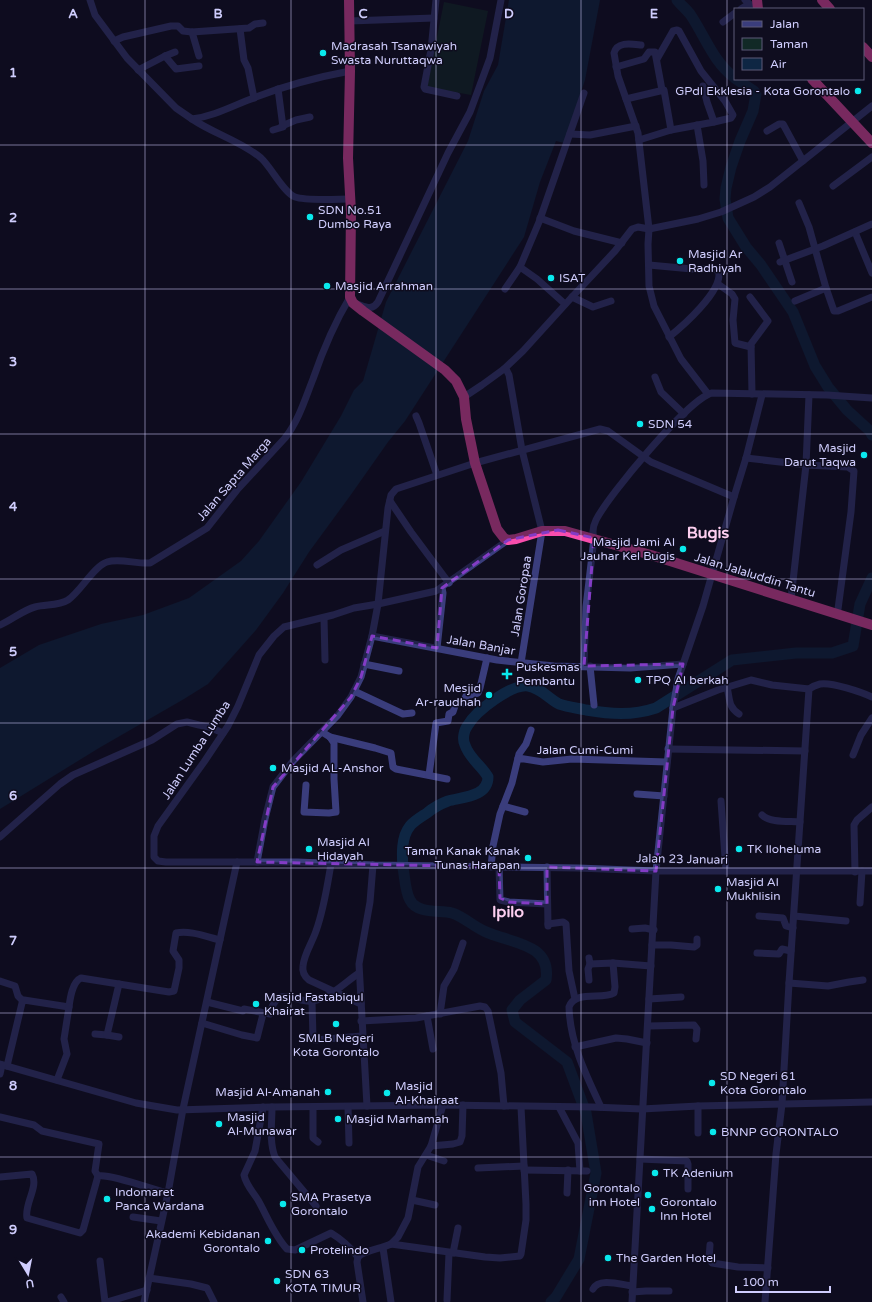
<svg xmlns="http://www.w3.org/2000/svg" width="872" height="1302" viewBox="0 0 872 1302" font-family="'Varela Round',sans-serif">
	<rect width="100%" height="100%" fill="#0f0d1f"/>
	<!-- green -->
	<path fill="#112926" d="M444,2l44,9 -17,84 -44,-8z"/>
	<!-- water -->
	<path fill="#0e2643" d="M509,0h91l-15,80 -21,63 -8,-2 -16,41 -16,55 -119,184 -17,21 -38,54 -41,56 -26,41 -27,37 -48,54 -24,15 -85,49 -99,61v-141l39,-23 62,-21 42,-9 46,-17 52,-37 18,-20 42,-59 40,-66 13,-26 9,-9 23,-79 82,-161 16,-50 14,-26z"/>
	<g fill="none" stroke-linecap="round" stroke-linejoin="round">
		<!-- river -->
		<g stroke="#0e2643" stroke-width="11">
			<path d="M677,0c4,5 9,9 13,14 15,22 23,48 45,64"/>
			<path d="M736,79l18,12 2,3 -3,17 -13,30 -9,26 -5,21 -1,11 3,19 18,29 15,18 32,47 22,54 13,21 19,23 23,21 2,4"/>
			<path d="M551,1302l5,-5 23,-38 17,-86 -10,-60 -19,-51 -52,-40 -3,-12 8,-10 26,-20c6,-38 -38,-37 -62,-49 -11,-5 -20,-14 -32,-18 -13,-3 -35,1 -42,-13 -5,-9 -5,-22 -7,-32 -1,-13 -2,-31 7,-42 4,-5 11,-9 17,-13 6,-5 13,-9 21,-12 14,-4 40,-4 40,-24 -6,-11 -19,-19 -23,-32 -3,-6 -1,-15 3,-20 8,-14 43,-41 60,-39 13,2 20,12 31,18 9,3 18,4 27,6 24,4 46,6 70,-2l76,-48 64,-7h36l21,-7 7,-42 12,-26"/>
		</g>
		<!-- minor -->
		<g stroke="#3a3d7c" stroke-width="7">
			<path d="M90,0l5,15 32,43 49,50 16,11c23,-3 42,-14 64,-22 31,-12 62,-20 94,-26"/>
			<path d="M436,0l-5,50 -7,37 1,2 32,7"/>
			<path d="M745,0l10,9"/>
			<path d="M741,9l8,-5"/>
			<path d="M349,21l85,-3"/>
			<path d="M723,22l12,-9"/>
			<path d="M240,29l4,31 4,8 6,30"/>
			<path d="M114,41l9,-4 48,-11h7l5,5 9,1"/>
			<path d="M641,45c-9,-1 -24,-4 -27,8l4,23 20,57 11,96 -1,15 1,42 5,20 27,53 27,35"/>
			<path d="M165,56l11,13 23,-3"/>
			<path d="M199,56l-7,-24 57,-4 6,-4 8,-1"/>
			<path d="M657,59l16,-28 4,-1 2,1 22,40 24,30 8,14 -2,3 -17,4"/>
			<path d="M616,67l28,-8 5,-7h6l7,38"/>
			<path d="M138,70l27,-14 10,-4"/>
			<path d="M626,99l38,-9 7,40"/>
			<path d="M192,119c22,15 49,22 69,39 10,9 23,35 34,39 11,4 42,2 55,2"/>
			<path d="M697,125l6,36 1,24"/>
			<path d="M282,126l14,-6 14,-3"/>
			<path d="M273,130l10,-3 -5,-38"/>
			<path d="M767,131l12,-7h4l20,37"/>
			<path d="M570,134l20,1 46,-9"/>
			<path d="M639,140l32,-10 43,-8 -7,-20 -4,-16"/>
			<path d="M833,186l39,-29"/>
			<path d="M799,203l10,24 17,61 8,23h4l34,-14"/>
			<path d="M540,218l34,13 48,12"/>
			<path d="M855,232l17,41"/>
			<path d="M779,243l13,39"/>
			<path d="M780,262l43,-16 49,-22"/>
			<path d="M649,265l43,4h22l3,1 2,3c2,19 -35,52 -50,64"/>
			<path d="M520,267l17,12 28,25"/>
			<path d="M718,284l14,10 3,5 -2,21 2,23 16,4"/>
			<path d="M505,289l15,-22 19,-45 45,-129"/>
			<path d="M572,297l21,10 18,-6"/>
			<path d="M750,297l18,24 -17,23 1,50"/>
			<path d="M795,301l31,-13"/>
			<path d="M357,304c9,3 15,7 21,-2l70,-149 22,-41 20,-54 11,-58"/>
			<path d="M504,369h2l3,6 13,75 20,81 -21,132"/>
			<path d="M655,377l6,15 23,22"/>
			<path d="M464,397l18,-12 22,-16 19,-18 49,-54 43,-46 17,-22 6,-2 11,2 49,-10 23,-7 33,-15 16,-10 102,-81"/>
			<path d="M416,416l3,7 18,52"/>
			<path d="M746,458l60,7 42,2 6,4 -3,41 -13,97"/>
			<path d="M734,497l-83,-35 -43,-31 -8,-2 -125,34 -79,26 -5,6 -3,13 -10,96 -24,4 -21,7 -49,12 -10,9 -15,19 -21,51 -10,20 -24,36 -46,64 -4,10v21l4,4 8,1h131l76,3 205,3 78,3h216"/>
			<path d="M390,501l21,31 38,51"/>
			<path d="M317,565l24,-15 44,-19"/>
			<path d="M791,599l15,-134 3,-70"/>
			<path d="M324,618l1,42"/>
			<path d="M0,625c12,-5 23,-15 35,-18 11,-3 23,-1 33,-7 13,-9 26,-34 39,-38 12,-4 29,2 43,1l57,-35 30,-38 48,-52c14,-18 20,-39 28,-59 10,-29 22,-57 37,-82"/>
			<path d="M372,636l125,24 57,6 76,2 53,-4"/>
			<path d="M437,648l6,-55 -1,-5"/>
			<path d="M364,664l35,7"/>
			<path d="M584,666l2,-59 8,-69c-2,-6 -1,-12 2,-18 12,-24 93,-122 116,-127l115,2 45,3"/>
			<path d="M590,666l4,39"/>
			<path d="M727,687c3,12 1,20 12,27"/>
			<path d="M354,691l49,23 9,-1"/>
			<path d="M673,708l45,-18 33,-10 21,5 37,4"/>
			<path d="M330,737l45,11 16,5 2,14 3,2 51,10"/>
			<path d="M668,749l137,2"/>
			<path d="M853,755l8,-20 11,-17"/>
			<path d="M518,758l1,-4 7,-10 5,-14"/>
			<path d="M429,775l7,-52 12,-2 1,-7 4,-2 3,-9h7l3,-7 12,-3 2,-5 7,-30"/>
			<path d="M306,785l-2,27 25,1 7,-1 -2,-33v-36l-4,-6 -8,-5"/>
			<path d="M637,794l27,2"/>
			<path d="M721,801l5,70"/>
			<path d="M503,806l22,6"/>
			<path d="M762,815c8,8 27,6 38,7"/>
			<path d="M0,837l60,-53 13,-9 79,-35 25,-16 10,-2 12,3 10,2 14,6"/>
			<path d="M257,862l8,-43 8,-32 20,-26 45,-46 13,-18 10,-20 11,-41 6,-32 58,-13 72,-51"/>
			<path d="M331,864c-4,23 -7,45 -15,67 -4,12 -12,23 -13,35 -1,6 1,10 6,14l52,24"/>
			<path d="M499,866l1,34 9,2 38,2"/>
			<path d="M491,867l2,-21 7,-32 12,-31 6,-25 25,4 29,-3 95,3"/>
			<path d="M547,867l1,59"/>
			<path d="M855,872l-1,-47 3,-5 15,-13"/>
			<path d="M860,903l2,-32"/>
			<path d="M759,916l24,2 3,8 7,2"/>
			<path d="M794,916l52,5"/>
			<path d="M548,924l15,-2 3,2 3,47 6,28"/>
			<path d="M632,929l13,-1 9,2"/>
			<path d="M652,945h19l23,2 3,-2v-6"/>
			<path d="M757,953l22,1 3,-5 9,2"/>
			<path d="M589,958l1,6 23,-1 38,3"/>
			<path d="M589,980l-1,-11 2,-5"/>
			<path d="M0,981l15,5 3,10 5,5"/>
			<path d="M789,983l39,3 21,-4 14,-2"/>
			<path d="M649,999l32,-2"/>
			<path d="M207,1002l36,9 1,-2 26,5c2,-7 3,-13 11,-17 7,-3 22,6 31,4 19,-3 32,-18 47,-28"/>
			<path d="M312,1002l1,36 2,2 47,-4"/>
			<path d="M440,1014l4,-28 10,-17 9,-26"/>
			<path d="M427,1016l6,33"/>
			<path d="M361,1021l55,-3 64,-12 5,1 3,4 13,62 3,33"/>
			<path d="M202,1023l40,12 15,3 6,-24"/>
			<path d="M648,1026l46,-1 3,4 -1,10"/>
			<path d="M95,1034l12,1 12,-51"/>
			<path d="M107,1035l12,2"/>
			<path d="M575,1047l41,-9 11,1 20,4"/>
			<path d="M0,1064l136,39 41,7 95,-3 171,-2 149,2 50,2 56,-3 174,-4"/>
			<path d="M7,1066l15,-63 2,-3 45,7c1,-8 3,-25 12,-29l88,14 5,-1 5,-23v-8l-6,-9 3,-18c14,-3 31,4 44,7"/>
			<path d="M0,1074l2,-9"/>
			<path d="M57,1080l10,-26 -3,-15 5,-32"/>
			<path d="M367,1106l-8,-142 11,-62 3,-37"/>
			<path d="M263,1107l-8,44 -11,24c2,10 9,17 14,25 9,16 16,35 29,49l8,1 36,-17c10,6 19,14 27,24"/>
			<path d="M272,1107c0,16 -3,35 3,50l41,49"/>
			<path d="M313,1107v31l5,4"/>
			<path d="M348,1107l1,36"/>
			<path d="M559,1107l19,36 2,28"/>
			<path d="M601,1107c-15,-32 -31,-64 -32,-100 6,-17 33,-7 45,-14l1,-6 -2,-24"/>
			<path d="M0,1117l34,8 8,6 57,13 -4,27 3,5"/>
			<path d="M698,1133v-27"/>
			<path d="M431,1146l22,-2 7,-2 2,-6 1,-31"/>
			<path d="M426,1155l18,6"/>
			<path d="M640,1159l47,2 1,3v25"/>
			<path d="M478,1168l46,-2"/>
			<path d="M524,1170l63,1"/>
			<path d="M0,1177l32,-3c7,13 -8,30 -5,44l53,15 3,-3 15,-54c11,-3 56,14 70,17"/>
			<path d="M567,1193l1,-23"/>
			<path d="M412,1200l23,5"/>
			<path d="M133,1217l28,4"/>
			<path d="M391,1244l7,-7 10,-19 10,-51 13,-21 12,-41"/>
			<path d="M710,1245l-1,14 3,4 26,4 30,1"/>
			<path d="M383,1248l8,54"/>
			<path d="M453,1253l5,-25"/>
			<path d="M100,1261l5,41"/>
			<path d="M149,1278l42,6 16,4 7,14"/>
			<path d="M593,1289c6,-12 29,-4 39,-3"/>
			<path d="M632,1292l14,-1h23"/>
			<path d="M61,1297l3,5"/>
			<path d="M447,1300l2,-47"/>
			<path d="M107,1302l40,-12"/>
			<path d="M144,1302l24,-109 15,-84 54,-247"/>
			<path d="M363,1302l-6,-40 1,-5c7,-7 23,-8 33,-13l94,13 15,1 20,-2 1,-2 5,-34v-16l-5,-97"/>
			<path d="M632,1302l24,-431 17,-163 5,-29 25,-73 31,-109 12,-39 16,-63"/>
			<path d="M765,1302l11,-148 6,-50 7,-121 20,-294c3,-2 7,-4 11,-5 12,-2 41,8 52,13"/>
		</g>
		<!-- highway -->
		<g stroke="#f84dad" stroke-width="10">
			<path d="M349,0l1,71 -2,87 3,54 -1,85 3,6 10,8 82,59 11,11 8,16 2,22 9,44 22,66 7,9 4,2 8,-1 26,-8h23l86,24 221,70"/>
			<path d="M757,0l1,9"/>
			<path d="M822,0l8,9"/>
			<path d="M863,47l9,10"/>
			<path d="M812,79l60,64"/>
		</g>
	</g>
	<!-- marked area -->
	<path d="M0 0H872V1302H0ZM558,530l36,8 -10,128 99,-2 -10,44 -17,163 -109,-4v37l-38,-2 -9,-4 -1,-31 -242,-5 16,-75 78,-90 10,-20 11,-41 65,12 5,-60 66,-48z" fill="#0f0d1f" fill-opacity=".55" fill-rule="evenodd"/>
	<path fill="none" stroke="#833cc5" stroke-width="3" stroke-dasharray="8 5" stroke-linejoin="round" d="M558,530l36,8 -10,128 99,-2 -10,44 -17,163 -109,-4v37l-38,-2 -9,-4 -1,-31 -242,-5 16,-75 78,-90 10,-20 11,-41 65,12 5,-60 66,-48z"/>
	<!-- grid -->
	<path fill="none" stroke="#cfcdfd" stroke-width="1" stroke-opacity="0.55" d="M145,0v1302M291,0v1302M436,0v1302M581,0v1302M727,0v1302M0,145h872M0,289h872M0,434h872M0,579h872M0,723h872M0,868h872M0,1013h872M0,1157h872"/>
	<!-- markers -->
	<g fill="#09e9ed" stroke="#0f0d1f" stroke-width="1.5">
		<circle cx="323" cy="53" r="4"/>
		<circle cx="858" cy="91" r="4"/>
		<circle cx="310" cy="217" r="4"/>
		<circle cx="680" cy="261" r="4"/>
		<circle cx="551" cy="278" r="4"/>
		<circle cx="327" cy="286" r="4"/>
		<circle cx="640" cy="424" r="4"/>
		<circle cx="864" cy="455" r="4"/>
		<circle cx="683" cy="549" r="4"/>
		<path d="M505 668h4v4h4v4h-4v4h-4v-4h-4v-4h4z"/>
		<circle cx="638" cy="680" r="4"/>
		<circle cx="489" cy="695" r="4"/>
		<circle cx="273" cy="768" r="4"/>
		<circle cx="309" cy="849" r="4"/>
		<circle cx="739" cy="849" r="4"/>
		<circle cx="528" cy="858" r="4"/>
		<circle cx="718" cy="889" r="4"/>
		<circle cx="256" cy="1004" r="4"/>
		<circle cx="336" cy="1024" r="4"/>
		<circle cx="712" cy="1083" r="4"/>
		<circle cx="328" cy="1092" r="4"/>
		<circle cx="387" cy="1093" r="4"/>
		<circle cx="338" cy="1119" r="4"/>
		<circle cx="219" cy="1124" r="4"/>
		<circle cx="713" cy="1132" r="4"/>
		<circle cx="655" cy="1173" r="4"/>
		<circle cx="648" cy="1195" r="4"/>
		<circle cx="107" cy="1199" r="4"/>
		<circle cx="283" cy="1204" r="4"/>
		<circle cx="652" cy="1209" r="4"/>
		<circle cx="268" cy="1241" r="4"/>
		<circle cx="302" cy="1250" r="4"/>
		<circle cx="608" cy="1258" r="4"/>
		<circle cx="277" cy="1281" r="4"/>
	</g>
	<g text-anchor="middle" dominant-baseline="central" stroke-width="3" stroke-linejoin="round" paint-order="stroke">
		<!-- poi labels -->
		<g font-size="12" fill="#cfcdfd" stroke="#0f0d1f" text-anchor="start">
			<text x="331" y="46">Madrasah Tsanawiyah<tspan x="331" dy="14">Swasta Nuruttaqwa</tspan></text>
			<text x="850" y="91" text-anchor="end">GPdI Ekklesia - Kota Gorontalo</text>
			<text x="318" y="210">SDN No.51<tspan x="318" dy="14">Dumbo Raya</tspan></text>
			<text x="688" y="254">Masjid Ar<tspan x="688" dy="14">Radhiyah</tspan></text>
			<text x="559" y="278">ISAT</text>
			<text x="335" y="286">Masjid Arrahman</text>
			<text x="648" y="424">SDN 54</text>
			<text x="856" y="448" text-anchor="end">Masjid<tspan x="856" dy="14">Darut Taqwa</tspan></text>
			<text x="675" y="542" text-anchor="end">Masjid Jami Al<tspan x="675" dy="14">Jauhar Kel Bugis</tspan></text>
			<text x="516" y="667">Puskesmas<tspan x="516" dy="14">Pembantu</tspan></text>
			<text x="646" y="680">TPQ Al berkah</text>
			<text x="481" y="688" text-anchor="end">Mesjid<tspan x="481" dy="14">Ar-raudhah</tspan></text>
			<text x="281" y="768">Masjid AL-Anshor</text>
			<text x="317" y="842">Masjid Al<tspan x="317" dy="14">Hidayah</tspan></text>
			<text x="747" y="849">TK Iloheluma</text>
			<text x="520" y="851" text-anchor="end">Taman Kanak Kanak<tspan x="520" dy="14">Tunas Harapan</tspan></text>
			<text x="726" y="882">Masjid Al<tspan x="726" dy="14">Mukhlisin</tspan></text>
			<text x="264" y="997">Masjid Fastabiqul<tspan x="264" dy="14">Khairat</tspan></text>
			<text x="336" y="1038" text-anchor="middle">SMLB Negeri<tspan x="336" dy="14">Kota Gorontalo</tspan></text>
			<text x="720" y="1076">SD Negeri 61<tspan x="720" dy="14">Kota Gorontalo</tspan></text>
			<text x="395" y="1086">Masjid<tspan x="395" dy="14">Al-Khairaat</tspan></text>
			<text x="320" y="1092" text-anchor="end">Masjid Al-Amanah</text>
			<text x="227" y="1117">Masjid<tspan x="227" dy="14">Al-Munawar</tspan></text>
			<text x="346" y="1119">Masjid Marhamah</text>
			<text x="721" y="1132">BNNP GORONTALO</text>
			<text x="663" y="1173">TK Adenium</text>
			<text x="640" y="1188" text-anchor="end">Gorontalo<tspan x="640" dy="14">inn Hotel</tspan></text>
			<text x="115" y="1192">Indomaret<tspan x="115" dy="14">Panca Wardana</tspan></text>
			<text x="291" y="1197">SMA Prasetya<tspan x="291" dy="14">Gorontalo</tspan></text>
			<text x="660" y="1202">Gorontalo<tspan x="660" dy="14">Inn Hotel</tspan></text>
			<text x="260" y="1234" text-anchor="end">Akademi Kebidanan<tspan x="260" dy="14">Gorontalo</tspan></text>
			<text x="310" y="1250">Protelindo</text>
			<text x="616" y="1258">The Garden Hotel</text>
			<text x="285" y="1274">SDN 63<tspan x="285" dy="14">KOTA TIMUR</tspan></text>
		</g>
		<!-- street labels -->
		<g font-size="12" fill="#cfcdfd" stroke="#0f0d1f">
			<text transform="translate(234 479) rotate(-49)">Jalan Sapta Marga</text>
			<text transform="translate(755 575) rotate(17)">Jalan Jalaluddin Tantu</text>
			<text transform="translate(521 596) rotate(-81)">Jalan Goropaa</text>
			<text transform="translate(481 645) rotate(10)">Jalan Banjar</text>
			<text transform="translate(196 750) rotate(-57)">Jalan Lumba Lumba</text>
			<text x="585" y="750">Jalan Cumi-Cumi</text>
			<text transform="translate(682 859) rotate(1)">Jalan 23 Januari</text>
		</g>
		<!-- district labels -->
		<g font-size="16" font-weight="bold" fill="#fdcff0" stroke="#0f0d1f">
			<text x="708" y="533">Bugis</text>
			<text x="508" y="912">Ipilo</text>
		</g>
	</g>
	<g font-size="13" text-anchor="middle" font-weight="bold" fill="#cfcdfd" stroke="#0f0d1f" stroke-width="3" stroke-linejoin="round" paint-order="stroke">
		<text x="73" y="18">A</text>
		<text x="218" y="18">B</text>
		<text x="363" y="18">C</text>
		<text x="509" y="18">D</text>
		<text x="654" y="18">E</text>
		<text x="13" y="77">1</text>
		<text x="13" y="222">2</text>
		<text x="13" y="366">3</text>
		<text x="13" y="511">4</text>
		<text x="13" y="656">5</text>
		<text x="13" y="800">6</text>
		<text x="13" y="945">7</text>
		<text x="13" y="1090">8</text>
		<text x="13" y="1234">9</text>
	</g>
	<!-- legend -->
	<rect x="734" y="8" width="130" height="72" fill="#0f0d1f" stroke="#5c5a78"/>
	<rect x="742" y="21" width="20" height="6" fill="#3a3d7c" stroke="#5c5a78"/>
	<text x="770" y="28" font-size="12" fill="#cfcdfd">Jalan</text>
	<rect x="742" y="38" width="20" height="12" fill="#112926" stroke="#5c5a78"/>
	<text x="770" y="48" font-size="12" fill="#cfcdfd">Taman</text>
	<rect x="742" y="58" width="20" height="12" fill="#0e2643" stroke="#5c5a78"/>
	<text x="770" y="68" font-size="12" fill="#cfcdfd">Air</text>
	<!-- north arrow -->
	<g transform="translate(28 1274) rotate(170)" stroke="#0f0d1f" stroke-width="3" paint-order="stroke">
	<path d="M0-3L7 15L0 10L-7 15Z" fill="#cfcdfd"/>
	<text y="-6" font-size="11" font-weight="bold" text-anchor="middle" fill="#cfcdfd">U</text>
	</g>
	<!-- scale -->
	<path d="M736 1286v6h94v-6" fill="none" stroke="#cfcdfd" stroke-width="2"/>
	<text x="742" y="1286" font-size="12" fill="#cfcdfd" stroke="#0f0d1f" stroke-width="3" paint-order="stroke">100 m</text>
</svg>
